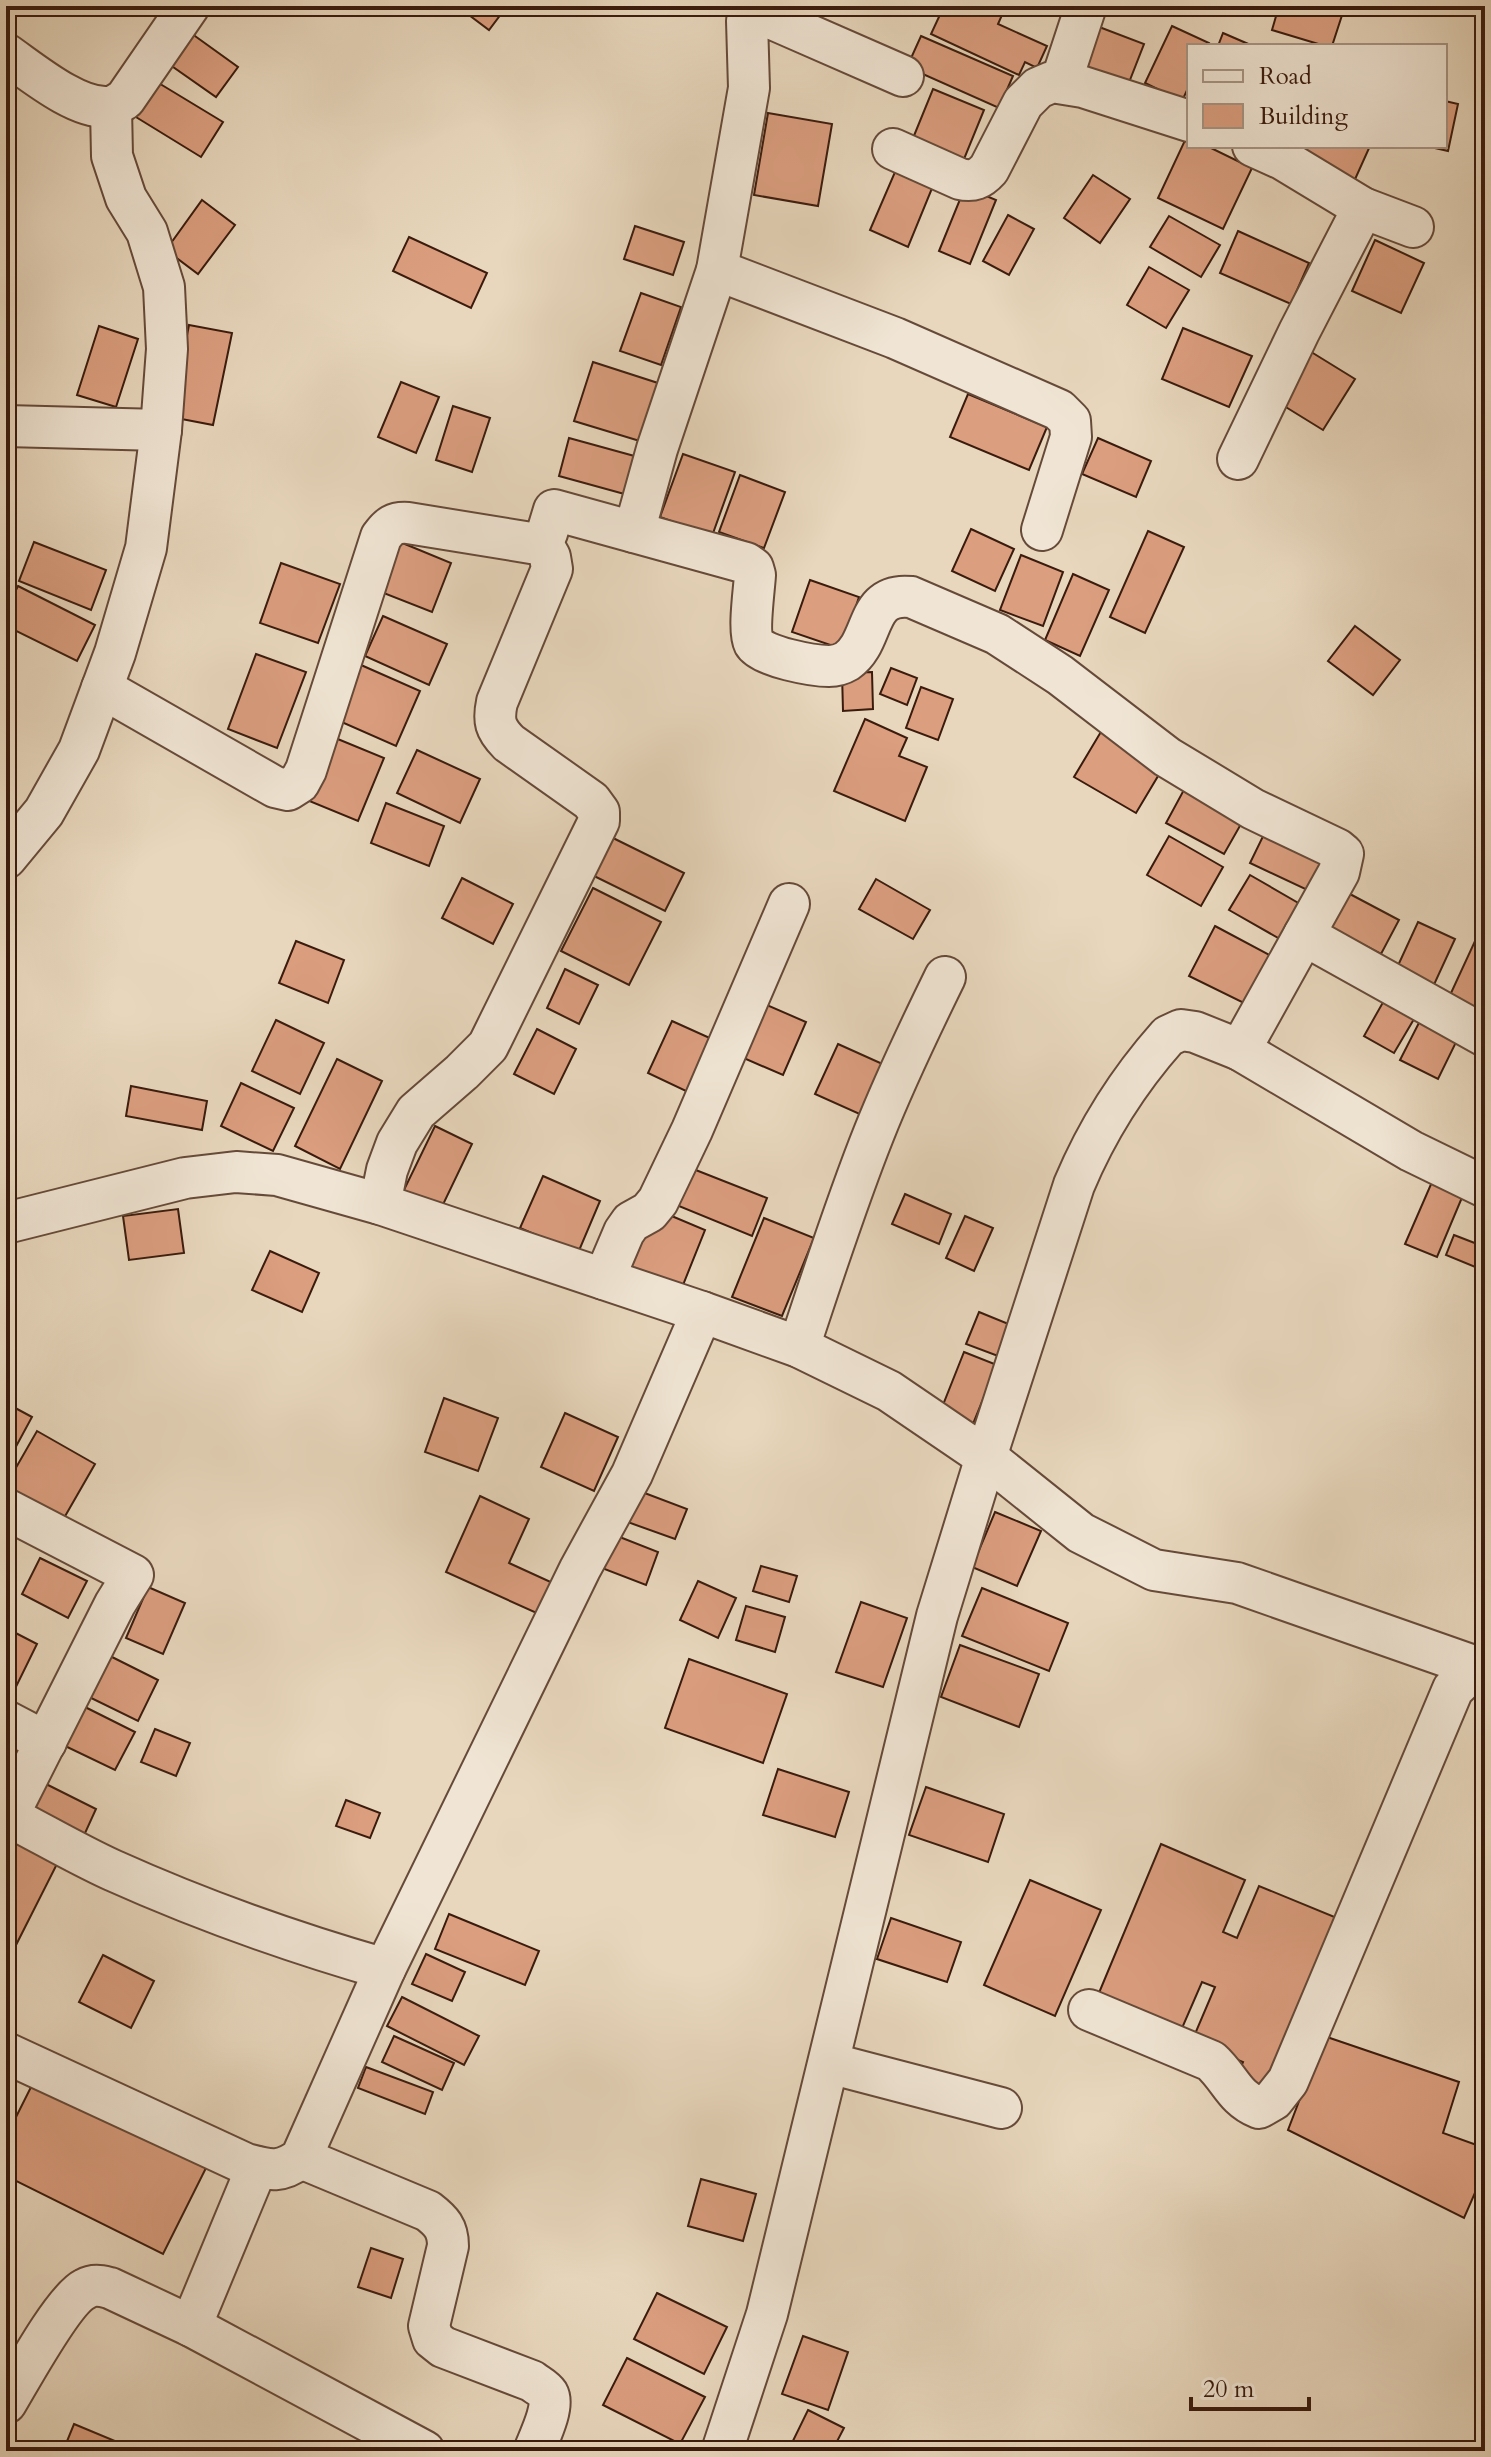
<svg xmlns="http://www.w3.org/2000/svg" width="1491" height="2457" viewBox="0 0 1491 2457" font-family="Cardo,serif">
	<rect width="100%" height="100%" fill="#e8d7bd"/>
	<filter id="stains"><feTurbulence type="fractalNoise" baseFrequency=".0025" numOctaves="4"/><feColorMatrix values="0 0 0 0 .2 0 0 0 0 .09 0 0 0 0 .02 0 0 0 .5 -.17"/></filter>
	<radialGradient id="worn" r=".72"><stop offset=".6" stop-color="#630" stop-opacity="0"/><stop offset="1" stop-color="#630" stop-opacity=".3"/></radialGradient>
	<!-- building -->
	<g fill="#db9e7f" stroke="#3a1b0d" stroke-width="2">
		<path d="M457,6h50l-18,24z"/>
		<path d="M944,6h62l-8,18 49,22 -10,22 -12,-6 -6,13 -88,-41z"/>
		<path d="M1279,6h66l-13,40h-7l-53,-16z"/>
		<path d="M1094,25l50,19 -16,41 -50,-19z"/>
		<path d="M1172,26l37,17 -1,3h-19v40l-7,15 -37,-18z"/>
		<path d="M188,31l50,36 -22,30 -50,-35z"/>
		<path d="M1223,33l30,13h-35z"/>
		<path d="M921,36l92,40 -14,32 -92,-41z"/>
		<path d="M152,79l71,43 -22,35 -70,-43z"/>
		<path d="M933,89l51,21 -22,54 -51,-21z"/>
		<path d="M1445,101l13,3 -10,47 -22,-5h19z"/>
		<path d="M768,113l64,11 -14,82 -64,-11z"/>
		<path d="M1187,136l2,1v9h18l45,22 -29,61 -65,-31z"/>
		<path d="M1294,146h76l-18,40z"/>
		<path d="M898,165l37,16 -27,66 -38,-17z"/>
		<path d="M1093,175l37,24 -30,44 -36,-25z"/>
		<path d="M965,187l31,13 -26,64 -31,-13z"/>
		<path d="M202,200l33,25 -37,49 -32,-24z"/>
		<path d="M1008,215l26,14 -25,46 -26,-14z"/>
		<path d="M1169,216l51,29 -19,32 -51,-30z"/>
		<path d="M635,226l49,16 -11,33 -49,-16z"/>
		<path d="M1238,231l71,32 -18,41 -71,-31z"/>
		<path d="M409,237l78,36 -16,35 -78,-37z"/>
		<path d="M1375,240l49,23 -23,50 -49,-22z"/>
		<path d="M1149,267l40,23 -23,38 -39,-23z"/>
		<path d="M641,293l40,14 -20,58 -41,-14z"/>
		<path d="M189,325l43,8 -19,92 -42,-8z"/>
		<path d="M99,326l39,13 -22,68 -39,-12z"/>
		<path d="M1183,328l69,28 -23,51 -67,-28z"/>
		<path d="M6,331l8,2 -8,42z"/>
		<path d="M1308,350l47,29 -32,51 -47,-29z"/>
		<path d="M593,362l68,22 -18,58 -69,-21z"/>
		<path d="M401,382l38,15 -23,56 -38,-16z"/>
		<path d="M968,394l79,33 -18,43 -79,-33z"/>
		<path d="M453,406l37,12 -18,54 -36,-12z"/>
		<path d="M569,438l69,19 -10,38 -69,-19z"/>
		<path d="M1098,438l53,23 -15,36 -54,-23z"/>
		<path d="M683,454l52,18 -23,64 -52,-19z"/>
		<path d="M740,475l45,17 -21,56 -45,-16z"/>
		<path d="M971,529l43,20 -19,42 -43,-20z"/>
		<path d="M1148,531l36,16 -39,86 -35,-16z"/>
		<path d="M34,542l72,28 -15,40 -72,-29z"/>
		<path d="M400,542l51,21 -19,49 -51,-20z"/>
		<path d="M1021,555l42,17 -20,54 -43,-16z"/>
		<path d="M281,563l59,21 -22,59 -58,-20z"/>
		<path d="M1073,574l36,16 -29,66 -35,-16z"/>
		<path d="M810,580l49,17 -17,52 -50,-17z"/>
		<path d="M18,586l77,39 -18,36 -71,-35v-16z"/>
		<path d="M383,616l64,28 -18,41 -64,-29z"/>
		<path d="M1355,626l45,34 -27,35 -45,-34z"/>
		<path d="M256,654l50,18 -29,76 -49,-19z"/>
		<path d="M361,665l59,26 -24,55 -59,-26z"/>
		<path d="M891,668l26,10 -10,27 -27,-11z"/>
		<path d="M872,672l1,37 -30,2 -1,-38z"/>
		<path d="M921,687l32,12 -15,41 -32,-12z"/>
		<path d="M865,719l42,19 -8,18 28,11 -22,54 -71,-30z"/>
		<path d="M1102,730l62,36 -28,47 -62,-36z"/>
		<path d="M328,735l56,23 -26,63 -56,-23z"/>
		<path d="M417,750l63,29 -20,44 -63,-30z"/>
		<path d="M1186,786l59,31 -21,37 -58,-31z"/>
		<path d="M386,803l58,23 -15,40 -58,-23z"/>
		<path d="M1268,826l67,32 -17,37 -68,-32z"/>
		<path d="M1169,836l54,31 -22,39 -54,-31z"/>
		<path d="M613,838l71,35 -19,38 -71,-35z"/>
		<path d="M1250,875l64,37 -20,35 -65,-37z"/>
		<path d="M462,878l51,26 -20,40 -51,-26z"/>
		<path d="M876,879l54,31 -17,29 -54,-30z"/>
		<path d="M593,888l68,34 -32,63 -68,-34z"/>
		<path d="M1348,893l51,27 -18,34 -51,-27z"/>
		<path d="M1418,922l37,17 -23,50 -37,-17z"/>
		<path d="M1215,926l62,33 -25,48 -63,-31z"/>
		<path d="M296,941l48,19 -16,43 -49,-20z"/>
		<path d="M1475,941l10,5v78l-40,-18z"/>
		<path d="M565,969l33,16 -19,39 -32,-16z"/>
		<path d="M1386,997l31,17 -23,39 -30,-17z"/>
		<path d="M762,1003l44,19 -23,53 -44,-19z"/>
		<path d="M1425,1011l37,19 -24,49 -38,-19z"/>
		<path d="M276,1020l48,23 -24,51 -48,-23z"/>
		<path d="M672,1021l40,18 -24,53 -40,-19z"/>
		<path d="M537,1029l39,20 -22,45 -40,-20z"/>
		<path d="M838,1044l49,22 -23,50 -49,-22z"/>
		<path d="M337,1059l45,22 -42,88 -45,-23z"/>
		<path d="M241,1083l53,25 -21,43 -52,-25z"/>
		<path d="M131,1086l76,15 -5,29 -76,-14z"/>
		<path d="M435,1126l37,18 -34,71 -37,-19z"/>
		<path d="M683,1165l84,33 -15,38 -83,-34z"/>
		<path d="M1435,1175l31,13 -29,69 -32,-13z"/>
		<path d="M543,1176l57,25 -22,52 -58,-25z"/>
		<path d="M905,1194l46,20 -12,30 -47,-20z"/>
		<path d="M178,1209l6,44 -55,7 -6,-44z"/>
		<path d="M655,1209l50,21 -24,60 -51,-21z"/>
		<path d="M965,1216l28,12 -19,43 -28,-13z"/>
		<path d="M764,1218l50,20 -32,78 -50,-19z"/>
		<path d="M1454,1235l31,12v24l-39,-16z"/>
		<path d="M270,1251l49,22 -17,39 -50,-22z"/>
		<path d="M979,1312l32,13 -13,31 -32,-12z"/>
		<path d="M964,1352l33,13 -24,59 -32,-14z"/>
		<path d="M444,1398l54,20 -20,53 -53,-19z"/>
		<path d="M6,1403l26,14 -26,48z"/>
		<path d="M565,1413l53,24 -24,54 -53,-24z"/>
		<path d="M37,1431l58,33 -35,61 -54,-32v-8z"/>
		<path d="M634,1489l53,20 -12,30 -53,-19z"/>
		<path d="M480,1496l49,23 -20,44 46,21 -14,31 -95,-43z"/>
		<path d="M995,1512l46,19 -24,55 -45,-19z"/>
		<path d="M607,1532l51,20 -12,33 -52,-20z"/>
		<path d="M40,1558l47,23 -19,37 -46,-24z"/>
		<path d="M761,1566l36,10 -8,26 -36,-11z"/>
		<path d="M698,1581l38,17 -18,40 -38,-18z"/>
		<path d="M148,1587l37,16 -22,51 -37,-16z"/>
		<path d="M982,1588l86,35 -19,48 -87,-35z"/>
		<path d="M861,1602l46,16 -24,69 -47,-15z"/>
		<path d="M746,1606l39,11 -10,35 -39,-12z"/>
		<path d="M6,1628l31,16 -29,59 -2,-2z"/>
		<path d="M960,1645l79,29 -20,53 -78,-30z"/>
		<path d="M106,1654l52,26 -20,41 -53,-26z"/>
		<path d="M689,1659l98,35 -24,69 -98,-35z"/>
		<path d="M83,1706l52,26 -20,38 -52,-25z"/>
		<path d="M155,1729l35,14 -14,33 -35,-14z"/>
		<path d="M778,1769l71,23 -14,45 -72,-22z"/>
		<path d="M40,1781l56,28 -15,33 -57,-28z"/>
		<path d="M926,1787l78,27 -16,48 -79,-27z"/>
		<path d="M346,1800l34,13 -10,25 -34,-12z"/>
		<path d="M10,1836l49,24 -44,87 -9,-5v-98z"/>
		<path d="M1161,1844l84,36 -22,52 14,6 22,-52 78,32 -73,173 -28,-12 7,-17 -51,-21 23,-54 -13,-5 -23,53 -83,-35z"/>
		<path d="M1030,1880l71,30 -46,106 -71,-31z"/>
		<path d="M449,1914l90,37 -14,34 -90,-36z"/>
		<path d="M891,1918l70,24 -14,40 -70,-23z"/>
		<path d="M426,1954l39,18 -13,29 -40,-17z"/>
		<path d="M103,1955l51,26 -23,47 -52,-26z"/>
		<path d="M402,1997l77,39 -15,29 -77,-39z"/>
		<path d="M394,2036l60,27 -12,27 -60,-28z"/>
		<path d="M1324,2036l135,46 -16,51 42,15v22l-21,48 -176,-88z"/>
		<path d="M366,2067l67,25 -8,22 -67,-26z"/>
		<path d="M33,2083l173,85 -43,86 -157,-78v-39z"/>
		<path d="M701,2179l55,15 -13,47 -55,-15z"/>
		<path d="M371,2248l32,11 -12,39 -33,-11z"/>
		<path d="M657,2293l70,34 -23,47 -70,-35z"/>
		<path d="M803,2336l45,16 -20,58 -46,-16z"/>
		<path d="M627,2358l78,39 -25,47 -77,-39z"/>
		<path d="M808,2410l36,18 -12,23h-44z"/>
		<path d="M74,2424l53,22 -2,5h-62z"/>
	</g>
	<g fill="none" stroke-linecap="round" stroke-linejoin="round">
		<defs>
			<g id="minor">
				<path d="M6,54c26,18 70,55 102,53 6,0 12,-5 17,-8l64,-93"/>
				<path d="M1061,82l25,-76"/>
				<path d="M1253,146l29,13 81,49 50,19"/>
				<path d="M893,149l67,30c13,3 20,0 29,-10l34,-66 15,-15 14,-6 31,5 106,34"/>
				<path d="M717,270l178,68 164,72 11,11 1,16 -29,93"/>
				<path d="M6,426l155,4"/>
				<path d="M1238,459l61,-127 64,-124"/>
				<path d="M634,532l23,-83 60,-179 32,-182 -2,-67 3,-9 9,1 144,63"/>
				<path d="M102,688l173,99 13,3 11,-7 7,-13 75,-233c8,-11 13,-15 27,-14l123,20 10,-2 6,-8 7,-23 192,53 7,5 2,7c-1,16 -7,56 -1,68 8,14 60,23 75,23 6,0 13,-2 18,-5 29,-20 17,-69 64,-64l86,37 63,41 107,82 86,52 84,40 6,5 -4,18 -99,178 -45,-18 -14,-2 -13,6c-40,45 -71,94 -94,149l-88,272 -49,159 -170,698 -45,137"/>
				<path d="M6,858l38,-46 35,-62 36,-97 31,-105 15,-118 6,-81 -3,-62 -17,-55 -21,-34 -14,-42 -1,-48"/>
				<path d="M1304,935l181,101"/>
				<path d="M1240,1050l171,101 74,36"/>
				<path d="M380,1204l7,-34 10,-27 19,-31 46,-40 26,-26 111,-225v-9l-8,-11 -82,-58c-14,-14 -16,-22 -12,-41l55,-133 -2,-12 -9,-16"/>
				<path d="M6,1223l179,-45 51,-6 41,3 103,29 322,108 97,35 90,44 97,66 95,76 73,37 83,13 248,87"/>
				<path d="M604,1279l20,-47 7,-10 18,-10 9,-11 34,-71 97,-226"/>
				<path d="M799,1347c24,-72 47,-144 75,-214 21,-53 46,-105 71,-156"/>
				<path d="M6,1509l127,66 -18,29 -109,216"/>
				<path d="M6,1721l40,21"/>
				<path d="M8,1816c35,18 69,38 104,54 89,40 179,72 273,99"/>
				<path d="M1089,2010l122,51c19,17 23,37 48,47l14,-8 15,-19 165,-392 22,-21"/>
				<path d="M6,2053l240,111c23,6 34,10 55,-6l84,-189 195,-400 52,-95 70,-162"/>
				<path d="M829,2063l172,45"/>
				<path d="M301,2158l127,53c13,10 20,17 20,35l-19,80 4,13 10,8 89,34c5,4 12,7 16,13 7,12 -9,44 -14,57"/>
				<path d="M191,2326l66,-159"/>
				<path d="M6,2403c15,-25 57,-103 79,-114 9,-5 16,-3 25,-1l81,38 233,125"/>
			</g>
		</defs>
		<!-- minor casing -->
		<use href="#minor" stroke="#664a39" stroke-width="44"/>
		<!-- minor -->
		<use href="#minor" stroke="#f0e5d4" stroke-width="40"/>
	</g>
	<!-- margin -->
	<rect width="1491" height="2457" fill="none" stroke="#e8d7bd" stroke-width="32"/>
	<rect x="8" y="8" width="1475" height="2441" fill="none" stroke="#3a1b0d" stroke-width="4"/>
	<rect x="16" y="16" width="1459" height="2425" fill="none" stroke="#3a1b0d" stroke-width="2"/>
	<!-- legend -->
	<rect x="1187" y="44" width="260" height="104" fill="#f0e5d4" stroke="#a79484" stroke-width="2"/>
	<rect x="1203" y="70" width="40" height="12" fill="#f0e5d4" stroke="#a79484" stroke-width="2"/>
	<text x="1259" y="84" font-size="24" fill="#3a1b0d">Road</text>
	<rect x="1203" y="104" width="40" height="24" fill="#db9e7f" stroke="#a79484" stroke-width="2"/>
	<text x="1259" y="124" font-size="24" fill="#3a1b0d">Building</text>
	<!-- scale -->
	<path d="M1191 2397v12h118v-12" fill="none" stroke="#3a1b0d" stroke-width="4"/>
	<text x="1203" y="2397" font-size="24" fill="#3a1b0d" stroke="#f0e5d4" stroke-width="6" paint-order="stroke">20 m</text>
	<rect width="100%" height="100%" filter="url(#stains)"/>
	<rect width="100%" height="100%" fill="url(#worn)"/>
</svg>
